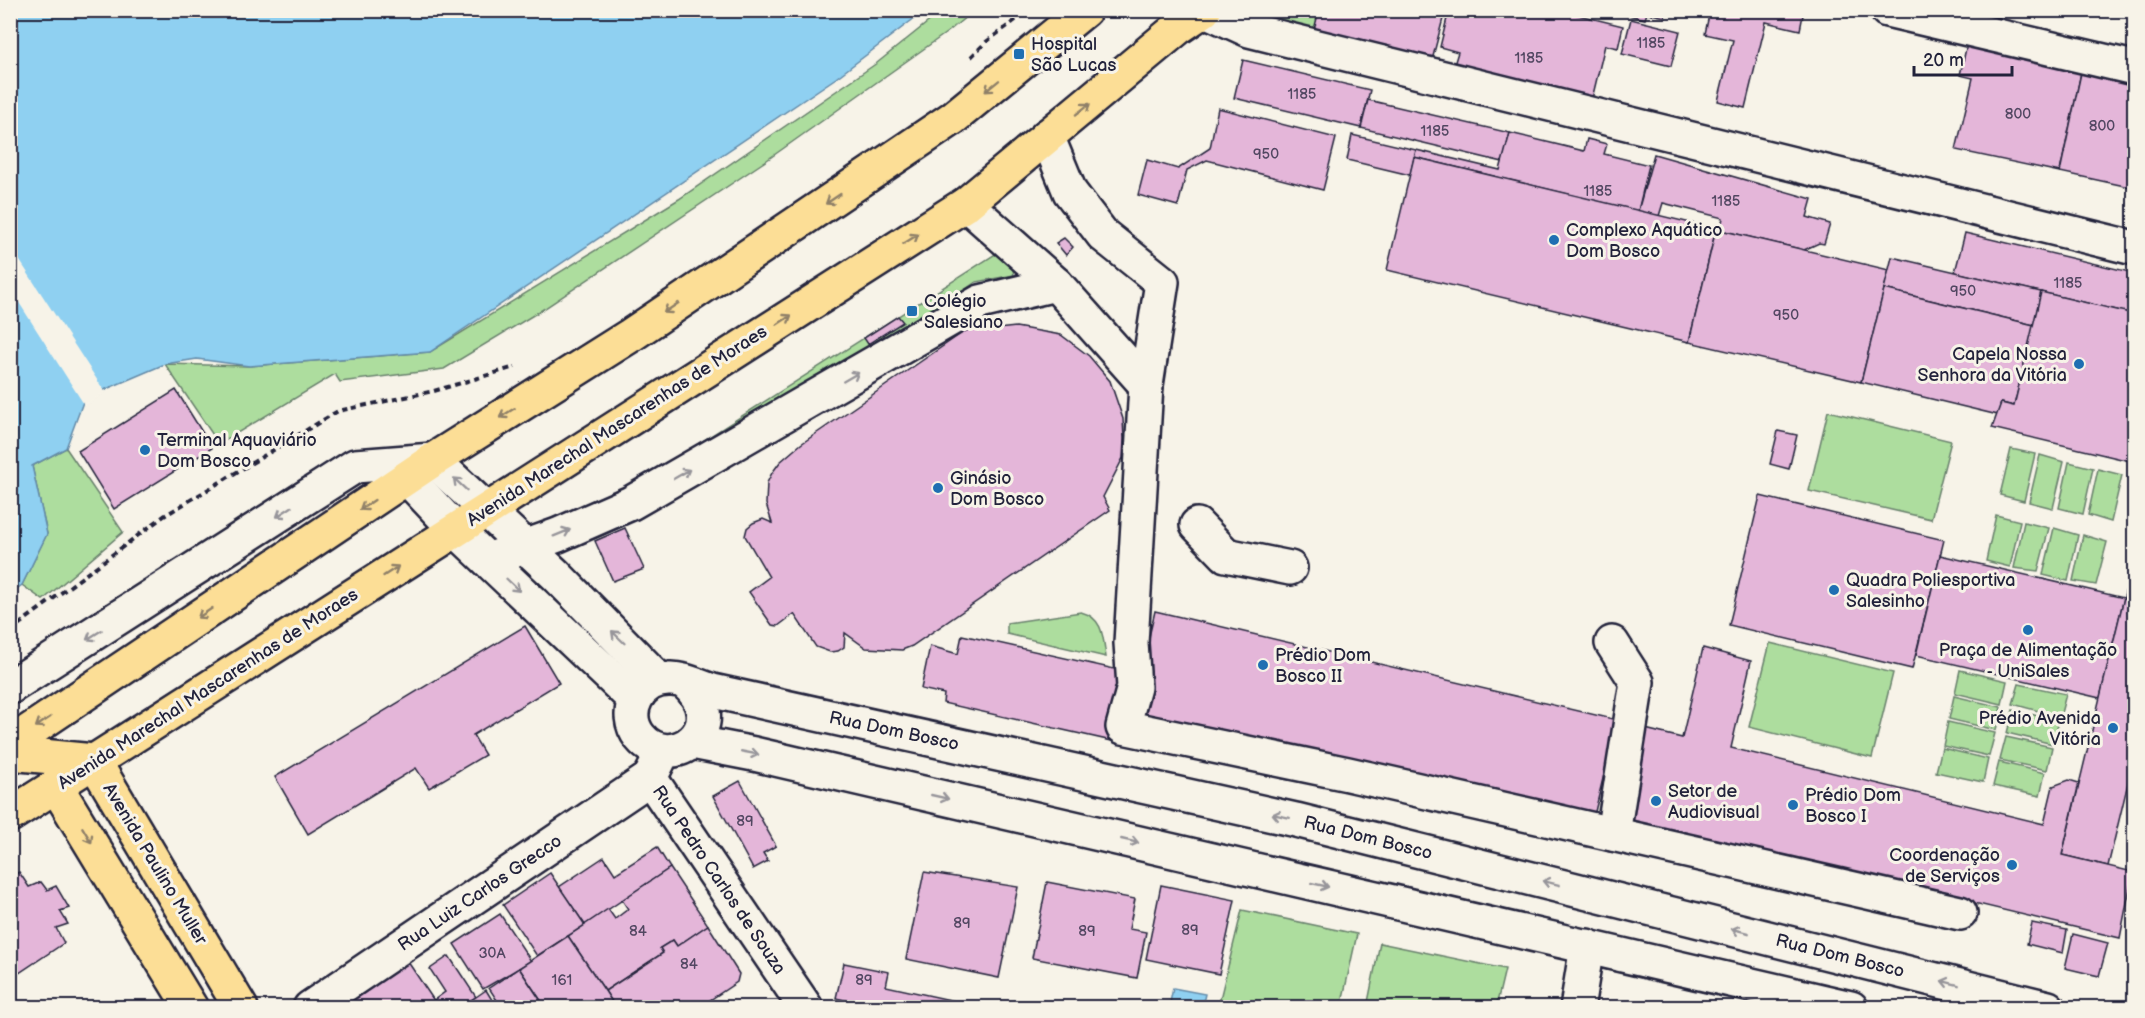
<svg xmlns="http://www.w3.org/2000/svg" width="2145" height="1018" viewBox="0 0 2145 1018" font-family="'Balsamiq Sans',sans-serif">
	<rect width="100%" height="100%" fill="#f7f3e8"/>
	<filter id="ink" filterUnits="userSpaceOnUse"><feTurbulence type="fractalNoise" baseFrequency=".0167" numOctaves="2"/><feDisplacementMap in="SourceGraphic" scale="12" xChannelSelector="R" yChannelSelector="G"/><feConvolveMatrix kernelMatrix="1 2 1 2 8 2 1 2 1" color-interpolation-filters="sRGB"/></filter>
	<g filter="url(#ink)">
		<!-- green -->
		<g fill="#addd9e" stroke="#68806c" stroke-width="1.5">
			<path d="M942,11h31l-24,20 -182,129 -222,148 -101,61 -104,13 -5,-8 -116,70 -54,-80 84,2 181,-14 249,-153 198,-136z"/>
			<path d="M1277,11h164l-123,24 -44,-12z"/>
			<path d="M1008,246l6,29 -38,7 -83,57 -275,156z"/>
			<path d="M1828,411l123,30 -20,78 -122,-28z"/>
			<path d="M66,448l57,84 -80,68 -21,-15 25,-51 -15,-68z"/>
			<path d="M2011,449l24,5 -11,47 -24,-6z"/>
			<path d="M2040,455l24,7 -11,46 -24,-6z"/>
			<path d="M2069,462l24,6 -10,46 -24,-6z"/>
			<path d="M2098,469l24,6 -11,47 -23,-7z"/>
			<path d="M1996,515l24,6 -10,46 -24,-6z"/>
			<path d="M2024,522l25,6 -11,43 -24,-3z"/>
			<path d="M2054,528l24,7 -10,46 -25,-6z"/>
			<path d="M2083,535l24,7 -11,43 -23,-4z"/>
			<path d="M1081,612c22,6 22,24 25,45l-99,-23v-11z"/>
			<path d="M1770,643l123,30 -21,85 -123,-31z"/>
			<path d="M1960,670l47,11 -5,23 -47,-11z"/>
			<path d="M2019,684l47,10 -6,23 -47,-13z"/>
			<path d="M1954,696l47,11 -5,23 -47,-11z"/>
			<path d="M2013,710l46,11 -6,23 -46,-11z"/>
			<path d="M1948,722l47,11 -6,23 -46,-10z"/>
			<path d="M2006,737l46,10 -5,23 -47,-10z"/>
			<path d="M1942,748l46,11 -5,23 -47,-10z"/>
			<path d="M1999,762l46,11 -5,23 -47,-10z"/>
			<path d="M1242,910l115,24 -16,73h-123z"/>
			<path d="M1380,943l125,26 -9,38h-129z"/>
		</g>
		<!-- water -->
		<g fill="#8fd0f1" stroke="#638aa8" stroke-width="1.5">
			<path d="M11,11h913l-88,67 -406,274 -181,14 -52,-7 -32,5 -61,26 -21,12 -17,46 -34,18 15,68 -25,51 -11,8z"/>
			<path d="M1173,988l32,6 -3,13h-33z"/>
		</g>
		<!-- pier -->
		<path fill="#f7f3e8" d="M11,247l94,145 -20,14 -74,-116z"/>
		<!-- building -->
		<g fill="#e4b6d9" stroke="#22223b" stroke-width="1.5">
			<path d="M1319,10h123l3,1 -14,53 -118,-30z"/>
			<path d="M1449,10h109l65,16 -5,22 -13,-3 -14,58 -137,-38 4,-13 -18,-5z"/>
			<path d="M1608,10h58l-1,7 -18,-4 -2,6z"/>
			<path d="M1710,10h94l-4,20 -34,-8 -21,86 -27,-7 15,-61 -28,-6z"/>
			<path d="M2112,10h22v6z"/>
			<path d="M1631,19l49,12 -9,35 -49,-12z"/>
			<path d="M1967,44l115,24 -22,104 -104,-22 17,-72 -13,-3z"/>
			<path d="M1243,60l127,30 -9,38 -127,-30z"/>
			<path d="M2082,68l52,12v108l-74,-16z"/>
			<path d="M1368,100l142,33 -7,29 -142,-34z"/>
			<path d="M1218,108l118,30 -13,52 -116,-30 -20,10 -9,36 -40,-11 9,-35 31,9 32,-21z"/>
			<path d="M1510,133l74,18 3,-12 20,5 -3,10 45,11 -11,46 -224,-54 2,-7 84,20z"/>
			<path d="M1352,135l64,15 -6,25 -63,-15z"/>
			<path d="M1654,154l158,45 -5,18 23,7 -6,20 -5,-1 -15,7 -84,-20 3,-12 -60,-15 -4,13 -21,-5z"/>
			<path d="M1414,157l302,72 -27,113 -302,-72z"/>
			<path d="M1716,229l173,41 -28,112 -172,-40z"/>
			<path d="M1965,233l169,40v41l-179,-42z"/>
			<path d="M1064,238l9,9 -7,8 -10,-12z"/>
			<path d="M1892,257l149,35 -7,33 -150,-36z"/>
			<path d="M1884,289l150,36 -20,81 -13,-3 -3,12 -137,-33z"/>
			<path d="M2041,292l93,22v148l-142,-34 9,-25 13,3z"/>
			<path d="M898,316l5,6 -35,22 -4,-6z"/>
			<path d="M981,320l7,10 28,-3 45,8 28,21 21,25 13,38 1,20 -1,19 -20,39 7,13 -198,136 -10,4 -36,-2 -21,-15 -1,14 -6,4 -8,1 -14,-5 -22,-33 -16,12 -6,-1 -23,-33 20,-15 -24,-41 2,-8 6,-5 10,-4 9,4 -6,-19 1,-21 5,-10 8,-11 21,-18z"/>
			<path d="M176,390l36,58 -98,61 -36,-58z"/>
			<path d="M1778,431l19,4 -8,34 -19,-5z"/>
			<path d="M1760,496l184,44 -32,129 -183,-44z"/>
			<path d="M625,528l19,41 -31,12 -18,-40z"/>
			<path d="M1940,555l184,43 -24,100 -184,-43z"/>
			<path d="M2134,556v202l-26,108 -46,-11z"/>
			<path d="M1155,611l462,109 -24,100 -463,-101z"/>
			<path d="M525,626l34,57 -86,52 12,20 -56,33 -13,-20 -108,66 -33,-57z"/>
			<path d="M962,635l166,37 -16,69 -169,-38 1,-9 -23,-5 9,-43 28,8z"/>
			<path d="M1703,648l48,13 -20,87 313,76 9,-38 16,-6 10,3 -17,72 71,17 -13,66 -500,-120 21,-90 41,10z"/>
			<path d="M740,781l36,65 -13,7 5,8 -15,8 -40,-73z"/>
			<path d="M657,847l13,21 -85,57 -26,-38 45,-30 11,17z"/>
			<path d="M670,868l38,57 -31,21 -4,-6 -13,8 3,5 -58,38 -37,-55 40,-27 7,10 13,-10 -6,-9z"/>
			<path d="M19,872l10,15 12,-5 6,8 9,-4 13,22 -9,3 8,13 -12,4 8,15 -54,36v-102z"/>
			<path d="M924,872l94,15 -19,91 -93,-19z"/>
			<path d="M550,873l35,52 -48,31 -34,-51z"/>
			<path d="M1047,882l88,17 -6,30 17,3 -9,46 -105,-20z"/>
			<path d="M1161,885l74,15 -16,74 -73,-15z"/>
			<path d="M500,914l31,47 -48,28 -29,-45z"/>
			<path d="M2032,923l35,7 -4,23 -36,-9z"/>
			<path d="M708,925l31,49 -2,8 -39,26h-82l-11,-17 58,-38 -3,-5 13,-8 4,6z"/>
			<path d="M2073,934l35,9 -9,33 -34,-8z"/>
			<path d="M568,936l37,55 11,17h-70l-27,-40z"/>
			<path d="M449,956l27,41 -17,11h-20l-5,-8 11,-8 -15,-23z"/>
			<path d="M406,959l33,49h-110z"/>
			<path d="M844,963l45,9 -3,14 101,22h-110l-41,-10z"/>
			<path d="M519,968l26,39 -1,1h-42l-13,-20z"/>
			<path d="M486,990l11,18h-38l17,-11z"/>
		</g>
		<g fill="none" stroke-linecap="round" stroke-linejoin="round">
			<defs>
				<g id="minor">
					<path d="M1205,10l44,20 885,218"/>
					<path d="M1887,10l247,58"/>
					<path d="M1047,136l23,56 33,43 59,47 -16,103 -15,258 3,44 -11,40 225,47 612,139"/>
					<path d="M966,204l90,80 90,101"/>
					<path d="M407,478l49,52 178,169"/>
					<path d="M1197,525l29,30 64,13"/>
					<path d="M488,560l70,-25 73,-32 349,-201 76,-18"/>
					<path d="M1612,643l25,39 -24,152"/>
					<path d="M685,682c50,44 -14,93 -45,55 -19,-24 -2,-58 29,-58 14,-1 30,8 44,12l583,129 752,188"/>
					<path d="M10,687l345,-221 78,-6 123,115 102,104"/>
					<path d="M692,742l62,12 1097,254"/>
					<path d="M659,760l-9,18 156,230"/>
					<path d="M310,1008l340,-230"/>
					<path d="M1577,1008l10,-62"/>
				</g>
				<g id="major">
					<path d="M10,744l423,-284 198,-125 322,-217 132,-108"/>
					<path d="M10,753l84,8"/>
					<path d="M94,761l147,247"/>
					<path d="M56,786l135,222"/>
					<path d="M10,815l956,-611 213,-177 25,-17"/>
				</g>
			</defs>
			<!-- minor casing -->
			<use href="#minor" stroke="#22223b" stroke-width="38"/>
			<!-- major casing -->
			<use href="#major" stroke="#22223b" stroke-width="38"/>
			<!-- path -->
			<g stroke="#22223b" stroke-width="4" stroke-dasharray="6 4.5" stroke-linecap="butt">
				<path d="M971,57l15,-15 35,-26"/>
				<path d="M10,631l154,-115 174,-105 96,-20 81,-24"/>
			</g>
			<!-- minor -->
			<use href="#minor" stroke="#f7f3e8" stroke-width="33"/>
			<!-- major -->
			<use href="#major" stroke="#fcde96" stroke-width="33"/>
		</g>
		<!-- one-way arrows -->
		<defs><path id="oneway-shaft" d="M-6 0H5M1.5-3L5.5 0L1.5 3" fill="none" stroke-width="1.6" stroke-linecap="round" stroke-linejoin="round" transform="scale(1.5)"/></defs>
		<g stroke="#8f8068">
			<use href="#oneway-shaft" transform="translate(992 86) rotate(141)"/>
			<use href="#oneway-shaft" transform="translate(1083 109) rotate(-38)"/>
			<use href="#oneway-shaft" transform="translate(833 199) rotate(146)"/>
			<use href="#oneway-shaft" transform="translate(911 239) rotate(-32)"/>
			<use href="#oneway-shaft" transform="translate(671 308) rotate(146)"/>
			<use href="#oneway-shaft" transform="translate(784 320) rotate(-33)"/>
			<use href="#oneway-shaft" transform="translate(507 413) rotate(148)"/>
			<use href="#oneway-shaft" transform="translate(367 505) rotate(146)"/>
			<use href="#oneway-shaft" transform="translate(391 571) rotate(-33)"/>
			<use href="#oneway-shaft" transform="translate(205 613) rotate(146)"/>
			<use href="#oneway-shaft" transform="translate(43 722) rotate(146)"/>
			<use href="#oneway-shaft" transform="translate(87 835) rotate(59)"/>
		</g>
		<g stroke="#97959a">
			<use href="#oneway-shaft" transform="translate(851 377) rotate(-30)"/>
			<use href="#oneway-shaft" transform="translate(682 474) rotate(-30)"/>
			<use href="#oneway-shaft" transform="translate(460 484) rotate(-137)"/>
			<use href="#oneway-shaft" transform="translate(284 512) rotate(147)"/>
			<use href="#oneway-shaft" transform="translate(562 533) rotate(-22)"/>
			<use href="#oneway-shaft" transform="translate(513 585) rotate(44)"/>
			<use href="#oneway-shaft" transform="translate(94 635) rotate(148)"/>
			<use href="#oneway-shaft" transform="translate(618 637) rotate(-136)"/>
			<use href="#oneway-shaft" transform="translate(750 753) rotate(11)"/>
			<use href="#oneway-shaft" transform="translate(940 797) rotate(13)"/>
			<use href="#oneway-shaft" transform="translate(1281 816) rotate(-168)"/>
			<use href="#oneway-shaft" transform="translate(1130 841) rotate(13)"/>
			<use href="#oneway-shaft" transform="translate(1551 883) rotate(-166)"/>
			<use href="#oneway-shaft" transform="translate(1320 885) rotate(13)"/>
			<use href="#oneway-shaft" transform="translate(1740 931) rotate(-166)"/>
			<use href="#oneway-shaft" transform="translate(1950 983) rotate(-166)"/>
		</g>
	</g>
	<!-- markers -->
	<g fill="#1f6fb2" stroke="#f7f3e8" stroke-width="2">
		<rect x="1013" y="48" width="12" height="12" rx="3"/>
		<circle cx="1554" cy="240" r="6"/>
		<rect x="906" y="305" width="12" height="12" rx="3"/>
		<circle cx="2079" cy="364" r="6"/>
		<circle cx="145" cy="450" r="6"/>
		<circle cx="938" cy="488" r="6"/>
		<circle cx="1834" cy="590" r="6"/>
		<circle cx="2028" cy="630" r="6"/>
		<circle cx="1263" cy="665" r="6"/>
		<circle cx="2113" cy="728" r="6"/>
		<circle cx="1656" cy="801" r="6"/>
		<circle cx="1793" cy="805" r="6"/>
		<circle cx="2012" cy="865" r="6"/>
	</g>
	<g text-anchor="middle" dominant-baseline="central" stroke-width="6" stroke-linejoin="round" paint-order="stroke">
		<!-- number labels -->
		<g font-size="15" fill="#524762">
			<text x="1651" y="43">1185</text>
			<text x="1529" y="58">1185</text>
			<text x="1302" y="94">1185</text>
			<text x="2018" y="114">800</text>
			<text x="2102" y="126">800</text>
			<text x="1435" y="131">1185</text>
			<text x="1266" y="154">950</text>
			<text x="1598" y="191">1185</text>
			<text x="1726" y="201">1185</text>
			<text x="2068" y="283">1185</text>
			<text x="1963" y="291">950</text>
			<text x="1786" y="315">950</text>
			<text x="745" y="821">89</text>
			<text x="962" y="923">89</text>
			<text x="1190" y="930">89</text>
			<text x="638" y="931">84</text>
			<text x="1087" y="931">89</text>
			<text x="492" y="953">30A</text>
			<text x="689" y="964">84</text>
			<text x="562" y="980">161</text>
			<text x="864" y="980">89</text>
		</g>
		<!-- poi labels -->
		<g font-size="18" fill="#22223b" stroke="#f7f3e8" text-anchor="start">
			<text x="1031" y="44">Hospital<tspan x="1031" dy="21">São Lucas</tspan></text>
			<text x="1566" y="230">Complexo Aquático<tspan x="1566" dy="21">Dom Bosco</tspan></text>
			<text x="924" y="301">Colégio<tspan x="924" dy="21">Salesiano</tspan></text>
			<text x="2067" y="354" text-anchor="end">Capela Nossa<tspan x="2067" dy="21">Senhora da Vitória</tspan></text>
			<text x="157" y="440">Terminal Aquaviário<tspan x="157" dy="21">Dom Bosco</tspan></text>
			<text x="950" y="478">Ginásio<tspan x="950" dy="21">Dom Bosco</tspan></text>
			<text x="1846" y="580">Quadra Poliesportiva<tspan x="1846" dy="21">Salesinho</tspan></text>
			<text x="2028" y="650" text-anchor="middle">Praça de Alimentação<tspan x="2028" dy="21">- UniSales</tspan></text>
			<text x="1275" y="655">Prédio Dom<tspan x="1275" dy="21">Bosco II</tspan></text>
			<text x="2101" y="718" text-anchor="end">Prédio Avenida<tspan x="2101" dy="21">Vitória</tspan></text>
			<text x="1668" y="791">Setor de<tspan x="1668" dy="21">Audiovisual</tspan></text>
			<text x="1805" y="795">Prédio Dom<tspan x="1805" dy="21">Bosco I</tspan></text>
			<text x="2000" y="855" text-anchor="end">Coordenação<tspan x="2000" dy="21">de Serviços</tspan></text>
		</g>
		<!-- street labels -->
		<g font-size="18" fill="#22223b" stroke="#f7f3e8">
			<text transform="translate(617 426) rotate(-33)">Avenida Marechal Mascarenhas de Moraes</text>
			<text transform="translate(208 689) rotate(-33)">Avenida Marechal Mascarenhas de Moraes</text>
			<text transform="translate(894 731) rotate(12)">Rua Dom Bosco</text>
			<text transform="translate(1368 838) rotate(14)">Rua Dom Bosco</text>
			<text transform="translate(155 864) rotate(59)">Avenida Paulino Muller</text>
			<text transform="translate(719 880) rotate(56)">Rua Pedro Carlos de Souza</text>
			<text transform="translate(480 893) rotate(-34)">Rua Luiz Carlos Grecco</text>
			<text transform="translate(1840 956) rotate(14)">Rua Dom Bosco</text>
		</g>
	</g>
	<!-- margin -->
	<rect width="2145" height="1018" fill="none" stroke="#f7f3e8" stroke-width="36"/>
	<rect x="18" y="18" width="2109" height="982" fill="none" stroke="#22223b" stroke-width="2" filter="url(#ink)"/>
	<!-- scale -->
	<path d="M1914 66v9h98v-9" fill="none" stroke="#22223b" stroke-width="3"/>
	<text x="1923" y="66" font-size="18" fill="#22223b" stroke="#f7f3e8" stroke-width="4.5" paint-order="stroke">20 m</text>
</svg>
